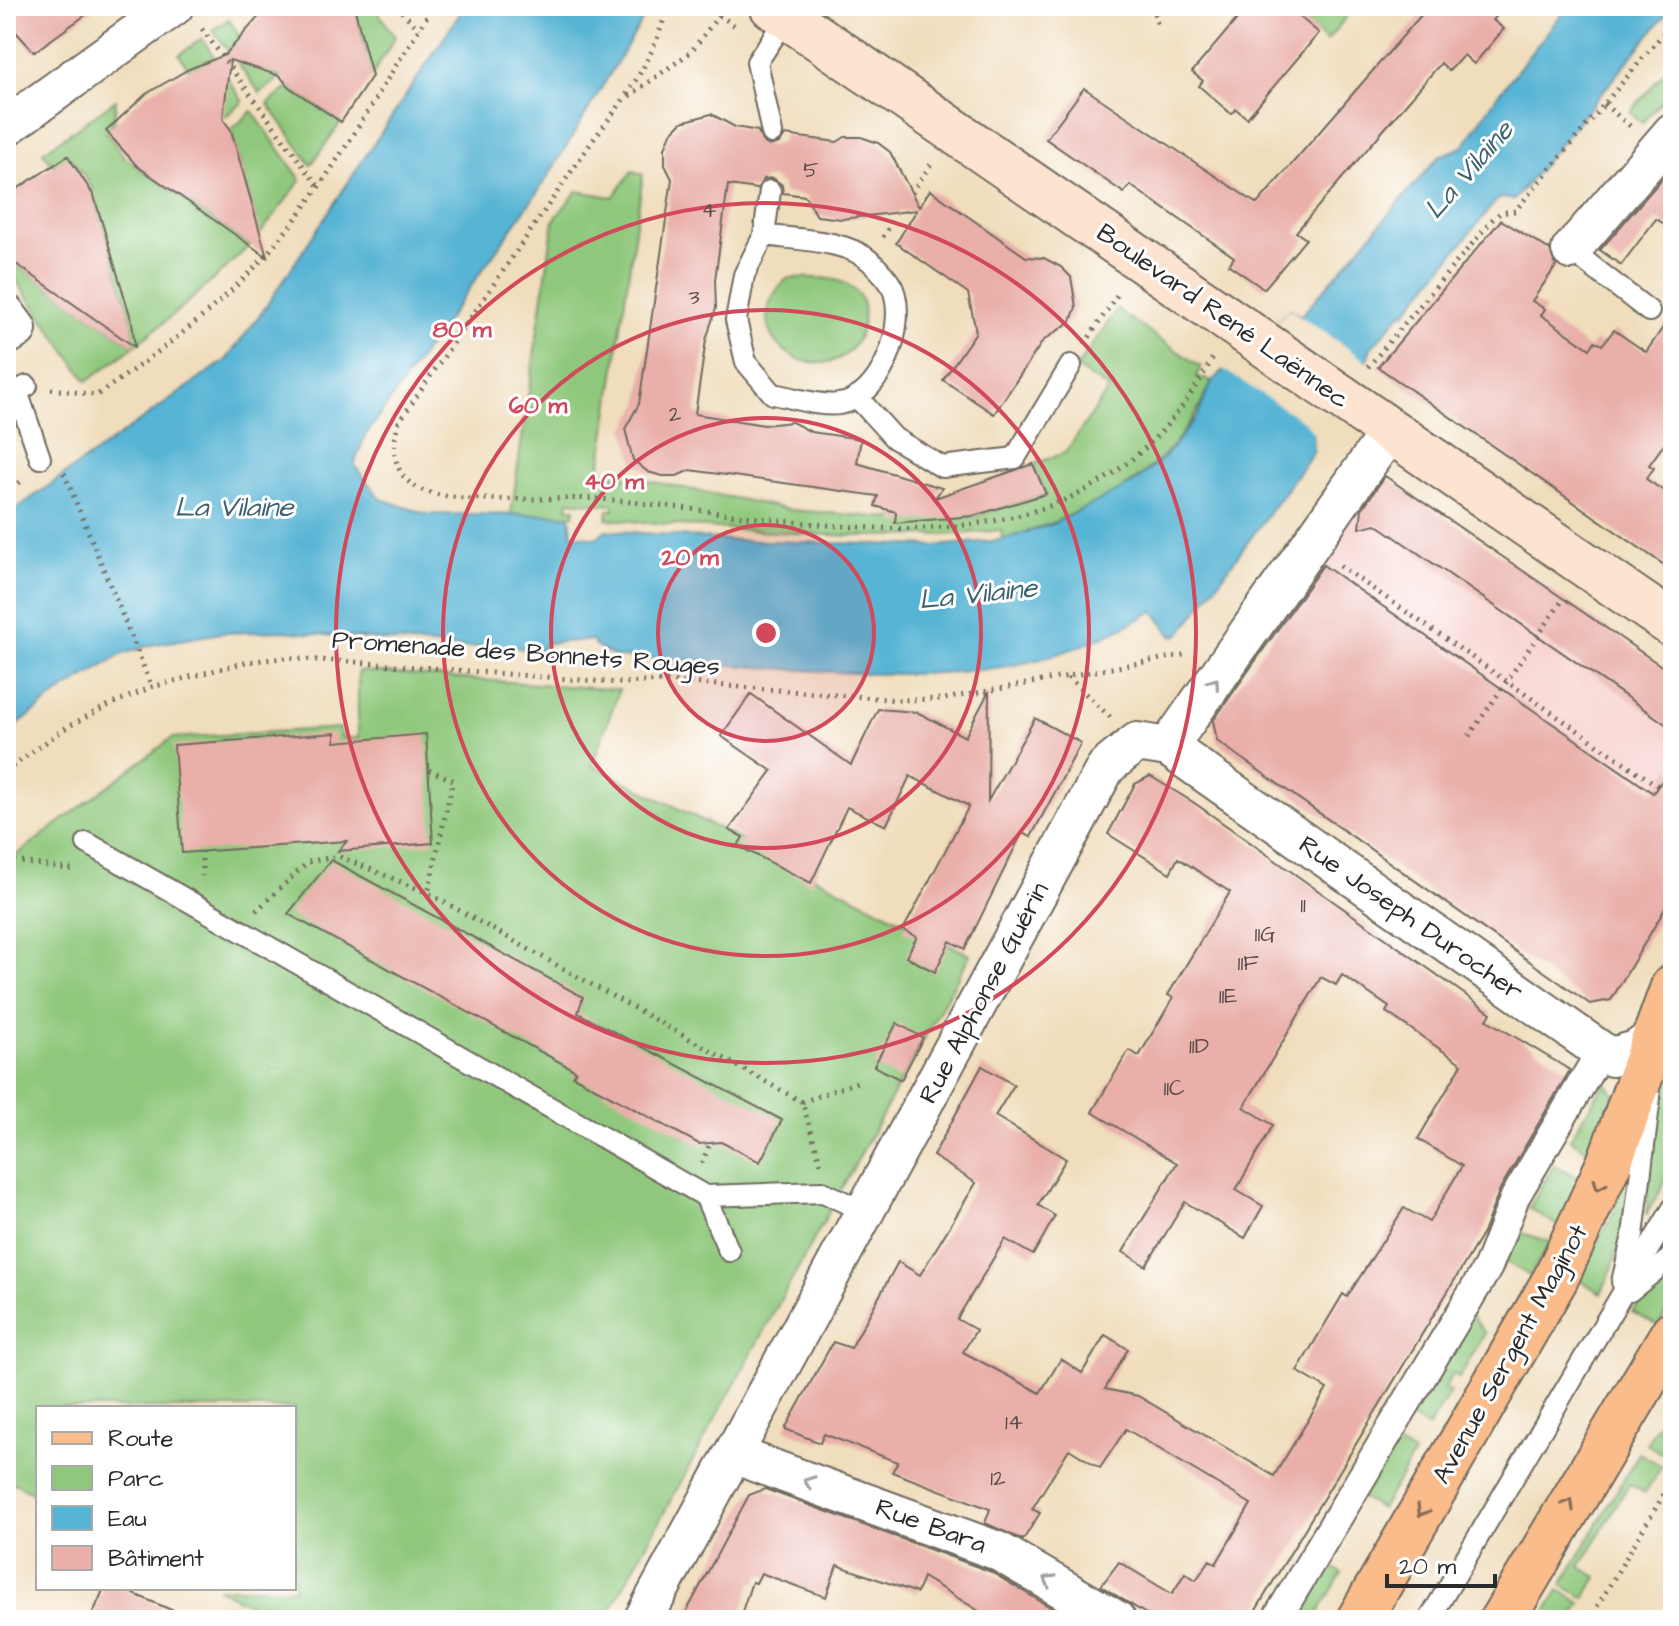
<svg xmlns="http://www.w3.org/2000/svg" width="1679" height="1626" viewBox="0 0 1679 1626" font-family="'Architects Daughter',sans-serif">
	<rect width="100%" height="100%" fill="#fff"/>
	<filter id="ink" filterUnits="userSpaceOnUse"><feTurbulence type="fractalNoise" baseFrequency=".0125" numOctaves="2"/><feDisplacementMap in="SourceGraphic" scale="16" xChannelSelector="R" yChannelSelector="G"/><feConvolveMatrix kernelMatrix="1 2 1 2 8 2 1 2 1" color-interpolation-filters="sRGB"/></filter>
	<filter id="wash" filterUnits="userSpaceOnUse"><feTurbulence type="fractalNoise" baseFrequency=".006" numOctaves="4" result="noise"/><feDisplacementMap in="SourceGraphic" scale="32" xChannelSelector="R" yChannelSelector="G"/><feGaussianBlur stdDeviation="1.8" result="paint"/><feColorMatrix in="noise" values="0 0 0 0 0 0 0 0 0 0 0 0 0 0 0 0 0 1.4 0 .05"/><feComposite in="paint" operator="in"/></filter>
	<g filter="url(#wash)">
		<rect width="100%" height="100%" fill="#f0ddbc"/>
		<!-- built -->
		<path fill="#f7d0cd" d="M1382,474l291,200v221l-62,105 -21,4 -373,-263 -4,-21z"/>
		<!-- green -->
		<g fill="#8fc87c" stroke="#5d7a54" stroke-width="2">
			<path d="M354,6h20l21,31 -23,39 -13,-17 8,-5z"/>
			<path d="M1287,6h68l-28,35z"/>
			<path d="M229,19l27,46 25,12 -21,16 -47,-63z"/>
			<path d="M202,38l41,64 -20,16 -44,-63z"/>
			<path d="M1673,62v26l-31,35 -12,-11z"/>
			<path d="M289,87l52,35 -30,43 -43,-61z"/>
			<path d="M116,100l-2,23 -8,9 19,26 125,87c-51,50 -105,95 -163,136l-81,-115v-9l128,89 -2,-24 -42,-138 -19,-26 -18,7 -10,-13z"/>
			<path d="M252,111l49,69 -41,54 -29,-104z"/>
			<path d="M632,171l11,4 -43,296 192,39 96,8 85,-2 73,-22 -13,-30 32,-11 44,-64 -33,-21 41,-58 84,57 -5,10 16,4c-40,96 -116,130 -211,159l1,-10c-131,14 -264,0 -395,-11l1,-9h6v-5l-45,-4 -1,7h7l-1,7 -63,-1 43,-294 23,-29 36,6z"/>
			<path d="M788,278c24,0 60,-5 73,21 5,12 2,26 -2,37 -28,64 -137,2 -71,-58z"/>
			<path d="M358,671l261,19 -27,75 378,190 -365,665h-325l-63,-32h77v-180h-256v87l-32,-16v-616l166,-125 167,-10 3,10h16z"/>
			<path d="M1673,1025v144l-27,46 11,-116z"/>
			<path d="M1605,1082l9,12 -13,65 -31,-20z"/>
			<path d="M1554,1165l38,19 -24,48 -39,-24z"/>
			<path d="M1627,1173l3,2c-5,41 -9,81 -29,118l-26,-16 36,-59z"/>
			<path d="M1515,1231l36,11 -21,34 -31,-18z"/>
			<path d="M1673,1267v34l-15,25 -26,-14z"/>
			<path d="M1467,1310l18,23 -26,45 -6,-4 -8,13 5,5 -22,36 -21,-12z"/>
			<path d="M1673,1398v51l-5,8 -22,-13z"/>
			<path d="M1390,1440l24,14 -33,55 -23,-14z"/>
			<path d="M1639,1453l23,13 -17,27 -16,-9 -49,83 17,10 -12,21 -23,-13z"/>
			<path d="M1319,1560l23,13 -28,47h-30z"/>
			<path d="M1559,1590l22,13 -10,17h-30z"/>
		</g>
		<!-- water -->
		<path fill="#56b4d4" stroke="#407080" stroke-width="2" d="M465,6h186l-107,177 -179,253 -11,29 27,34 45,15 144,1 2,19 24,4 10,-8 122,10 207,6 66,-6 49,-15 82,-41 34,-28 32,-41 14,-34 78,-72 11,7 138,-160 24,-9 34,-51 71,-90h105l-159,194 -12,-2 -6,3 -91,112 -3,-1 -31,36 -4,11 -54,74 1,18 -107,147 -26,35 -8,4 -19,-26c-34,19 -68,35 -106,46 -113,33 -283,9 -400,1l-32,-1 -21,-11 -2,-6 -47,3 -7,9 -8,1 -14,-6 -20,4 -12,-5 -22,2 -180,-17 -62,2 -70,12 -28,9 -61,37 -56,43v-218l220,-156 39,-52z"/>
		<!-- pier -->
		<path fill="#f0ddbc" d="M1290,309l79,54 -52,71 2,10 -5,7 -1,-18 -7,-10 -83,-54z"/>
		<g id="blocks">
			<!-- building -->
			<g fill="#e9afa8">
				<path d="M6,6h92l-64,46 -28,-31z"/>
				<path d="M268,6h86l18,70 -31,46 -52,-35 -9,-11 -50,-16 -7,59 8,11 36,127 -130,-91 -31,-35 40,-37 43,-25 36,-14z"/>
				<path d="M1248,6h39l32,27 -72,85 -11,-9 -5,5 -32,-28 4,-5 -11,-9z"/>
				<path d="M1429,6h76l-12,14 11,9 -30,35 -10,-9 -15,16 -8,-8 -145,169 10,7 -42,50 -35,-24 5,-8 -104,-72 -6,8 -78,-54 38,-51 173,116z"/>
				<path d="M711,114l24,13 23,4 4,10 7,5 11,-3 5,-8 52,7 8,-5h16l17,6 12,9 29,55 11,-17 96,67 18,1 17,9 10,10 5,30 -5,14 -28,20 -49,73 -51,-34 33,-48 -8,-39 -72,-50 21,-33 -75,9 -25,-3 -12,-20 -22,-3 -1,-8 -9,-7 -9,1 -7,10 -29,-4 -13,95 1,28 -10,32 -11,74 69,11 28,-3 19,10 50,7 -4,24 85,25 -7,10 98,-34 13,30 -73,22 -78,7 1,-11 -21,-6 3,-10 -188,-26 -13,6h-15l-14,-4 -15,-12 -8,-31 14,-25 33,-225 -7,-14v-17l6,-15 11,-11z"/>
				<path d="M68,156l26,40 38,126 3,25 -129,-90v-61z"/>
				<path d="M1673,166v63l-17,-10 -35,46 -21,-15z"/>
				<path d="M1501,220l49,30 6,16 -24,35 13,8 -4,6 49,34 5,-8 7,4 12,-15 32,22 27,-39v119l-24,33 5,3 -8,11 27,18v74l-295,-204z"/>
				<path d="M1385,476l288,198v55l-297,-205 -16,4 2,-19z"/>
				<path d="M1323,565l330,228 20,-28v130l-62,105 -21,4 -373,-263 -4,-20z"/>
				<path d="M989,691l-1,110 47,-83 46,25 -50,94 -9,-4 -57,116 -15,-8 -15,31 -29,-15 11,-20 -14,-7 66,-124 -59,-30 -24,50 -39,-19 -36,76 -73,-37 5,-9 -14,-7 43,-59 -51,-35 30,-42 100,71 27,-56 39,3 48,25z"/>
				<path d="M335,733v9l91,-8 7,109 -95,8 9,-10 -165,12 -8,-108z"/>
				<path d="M1150,776l43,26 298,211 -4,7 83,50 -70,119 -17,44 -233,387h-94l-55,-34 18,-24 53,32 13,-21 11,7 14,-20 6,4 35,-60 -125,-75 -26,39 -31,-19 -37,60 8,4 -17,27 -38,-17 5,-14 -98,-37 6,-10 -74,-28 -4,9 -35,-14 48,-87 18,6 47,-86 22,13 56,-92 -43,-27 49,-90 32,19 -19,31 71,43 -28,46 17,11 -22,39 -28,-16 -48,80 19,11 -13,22 77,41 21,-34 21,14 23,-38 23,14 -23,40 33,7 136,80 53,-87 -30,-18 46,-77 4,3 57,-89 25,14 33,-56 -44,-27 44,-75 -76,-52 3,-5 -47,-32 -6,10 -15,-8 -77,130 29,18 -37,65 27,16 -18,32 -60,-36 -39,64 -23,-14 54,-89 -85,-51 37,-62 10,6 34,-58 -5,-3 62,-103 -52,-34 -8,15 -62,-39 27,-50z"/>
				<path d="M331,860l252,137 -5,16 204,107 -22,42 -39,-20 -22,2 -126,-68 3,-5 -288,-157z"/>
				<path d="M897,1023l26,15 -22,42 -27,-14z"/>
				<path d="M765,1489l224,82 83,49h-78l-71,-43 -6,16 -80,-28 -11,32 -65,-24 -5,10 -4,-1 -13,38h-57l67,-125z"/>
				<path d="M104,1588h16l75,32h-105z"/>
			</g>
		</g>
	</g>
	<g filter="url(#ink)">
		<use href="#blocks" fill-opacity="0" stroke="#70695e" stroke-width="2"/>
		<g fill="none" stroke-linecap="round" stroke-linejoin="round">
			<defs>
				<g id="service">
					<path d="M772,133l-15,-71 30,-45"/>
					<path d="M764,235c31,5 81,4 106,26 7,6 20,20 23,28 14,36 -11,110 -54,115 -19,3 -47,-7 -66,-10l-27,-32 -10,-42 8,-45 20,-40 6,-44"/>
					<path d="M1571,250l78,61"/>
					<path d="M27,386l-10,5 23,67"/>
					<path d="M857,397l37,41 48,29 73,-9 56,-93"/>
					<path d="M87,843l618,353"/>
					<path d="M729,1251l-24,-55 118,-4 42,20"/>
					<path d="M1622,1282l11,-47 17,-138"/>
					<path d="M1630,1291l43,-35"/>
					<path d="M1429,1620l244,-412"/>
				</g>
				<path id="pedestrian" d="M1276,1620l212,-353 27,-70 86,-146"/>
				<g id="minor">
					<path d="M6,127l168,-121"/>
					<path d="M1571,250l102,-118"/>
					<path d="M6,314l11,15 -11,7"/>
					<path d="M1168,747l222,-316"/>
					<path d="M735,1452l19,10 244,89 118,69"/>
					<path d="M643,1620l463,-853 31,-25 31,5 433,304 11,6 24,-7 22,-16"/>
				</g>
				<path id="secondary" d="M772,6l901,619"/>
				<g id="primary">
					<path d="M1359,1620l197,-342 53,-115 64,-176"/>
					<path d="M1502,1620l171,-287"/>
				</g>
			</defs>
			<!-- service casing -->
			<use href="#service" stroke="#70695e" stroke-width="24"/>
			<!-- pedestrian casing -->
			<use href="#pedestrian" stroke="#70695e" stroke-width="32"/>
			<!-- minor casing -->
			<use href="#minor" stroke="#70695e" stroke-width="42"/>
			<!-- secondary casing -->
			<use href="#secondary" stroke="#70695e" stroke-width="48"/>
			<!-- primary casing -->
			<use href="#primary" stroke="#70695e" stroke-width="48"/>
			<!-- path -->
			<g stroke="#70695e" stroke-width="5" stroke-dasharray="2 6" stroke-linecap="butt">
				<path d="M396,6l23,23"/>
				<path d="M667,6c-11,51 -42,93 -74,134l-194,282c-8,25 -7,54 21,67 34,17 137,7 180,10 223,19 485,104 614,-144"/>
				<path d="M706,6l32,22"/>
				<path d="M1152,6l6,20"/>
				<path d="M202,29l116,157"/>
				<path d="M629,96l62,-44 28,-37"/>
				<path d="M1604,104l27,23"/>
				<path d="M912,193l21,-32"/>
				<path d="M883,237l10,-16"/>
				<path d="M1085,344l34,-52"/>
				<path d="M1368,367l125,-148 7,-6 15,-2 158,-189"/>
				<path d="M51,389l46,6c56,-38 109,-77 157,-127 69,-72 124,-178 180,-262"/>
				<path d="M64,473l88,214"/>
				<path d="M6,493l18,-14"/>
				<path d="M1340,566l318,220"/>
				<path d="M1068,677l42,40"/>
				<path d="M1469,736l95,-138"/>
				<path d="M429,770l24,10 -25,113 374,209 19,62"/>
				<path d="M6,771l61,-44 42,-22 43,-18 94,-25 37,-4 71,4 266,21 47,-2 232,19 45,-1 244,-45"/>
				<path d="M202,851v25"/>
				<path d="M6,860l70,10"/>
				<path d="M256,911l52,-49 30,-6 90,37"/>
				<path d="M802,1102l58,-21"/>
				<path d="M702,1163l8,-20"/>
				<path d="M1589,1620l84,-141"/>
			</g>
			<!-- service -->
			<use href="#service" stroke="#fff" stroke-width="20"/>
			<!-- pedestrian -->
			<use href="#pedestrian" stroke="#fff" stroke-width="28"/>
			<!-- minor -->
			<use href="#minor" stroke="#fff" stroke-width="38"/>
			<!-- secondary -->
			<use href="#secondary" stroke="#fde4d0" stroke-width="44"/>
			<!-- primary -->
			<use href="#primary" stroke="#f9bc8a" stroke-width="44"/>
		</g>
		<!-- one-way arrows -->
		<defs><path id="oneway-chevron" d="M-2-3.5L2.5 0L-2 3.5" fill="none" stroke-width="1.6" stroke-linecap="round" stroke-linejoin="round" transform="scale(2)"/></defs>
		<g stroke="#a0a0a0">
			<use href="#oneway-chevron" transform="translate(1214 683) rotate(-55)"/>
			<use href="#oneway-chevron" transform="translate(809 1482) rotate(-160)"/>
			<use href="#oneway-chevron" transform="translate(1049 1580) rotate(-150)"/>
		</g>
		<g stroke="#886c56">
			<use href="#oneway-chevron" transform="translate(1599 1185) rotate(113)"/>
			<use href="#oneway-chevron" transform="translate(1569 1504) rotate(-60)"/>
			<use href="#oneway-chevron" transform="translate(1422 1511) rotate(120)"/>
		</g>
	</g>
	<!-- distance rings -->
	<circle cx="766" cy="633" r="108" fill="#d1495b" fill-opacity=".12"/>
	<g fill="none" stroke="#d1495b" stroke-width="4">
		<circle cx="766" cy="633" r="108"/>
		<circle cx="766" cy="633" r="215"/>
		<circle cx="766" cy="633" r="323"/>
		<circle cx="766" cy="633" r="430"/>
	</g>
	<g text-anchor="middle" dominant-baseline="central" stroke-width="6" stroke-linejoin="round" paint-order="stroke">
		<!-- number labels -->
		<g font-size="22" fill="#5a4c4a">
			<text x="811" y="170">5</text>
			<text x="709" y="210">4</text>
			<text x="694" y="297">3</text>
			<text x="675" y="414">2</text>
			<text x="1303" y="905">11</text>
			<text x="1265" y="934">11G</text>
			<text x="1248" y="963">11F</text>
			<text x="1228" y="996">11E</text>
			<text x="1199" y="1046">11D</text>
			<text x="1174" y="1088">11C</text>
			<text x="1014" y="1422">14</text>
			<text x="998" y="1478">12</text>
		</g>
		<!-- street labels -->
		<g font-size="26" fill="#2b2b2b" stroke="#fff">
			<text transform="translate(1223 316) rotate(35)">Boulevard René Laënnec</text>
			<text transform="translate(526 653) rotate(4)">Promenade des Bonnets Rouges</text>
			<text transform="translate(1411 918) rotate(35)">Rue Joseph Durocher</text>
			<text transform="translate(984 993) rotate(-62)">Rue Alphonse Guérin</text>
			<text transform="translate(1510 1354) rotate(-61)">Avenue Sergent Maginot</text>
			<text transform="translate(931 1526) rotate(20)">Rue Bara</text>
		</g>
		<!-- water labels -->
		<g font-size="28" font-style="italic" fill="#3c626f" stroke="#fff">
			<text transform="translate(1469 170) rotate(-49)">La Vilaine</text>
			<text x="234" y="507">La Vilaine</text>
			<text transform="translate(978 594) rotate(-6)">La Vilaine</text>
		</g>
	</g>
	<circle cx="766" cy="633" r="12" fill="#d1495b" stroke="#fff" stroke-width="4"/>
	<g font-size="24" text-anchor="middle" font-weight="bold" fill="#d1495b" stroke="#fff" stroke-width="6" stroke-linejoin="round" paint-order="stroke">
		<text x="462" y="337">80 m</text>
		<text x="538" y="413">60 m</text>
		<text x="614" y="489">40 m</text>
		<text x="690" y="565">20 m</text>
	</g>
	<!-- margin -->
	<rect width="1679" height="1626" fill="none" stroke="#fff" stroke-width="32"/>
	<!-- legend -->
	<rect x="36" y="1406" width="260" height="184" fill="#ffffff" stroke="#aaaaaa" stroke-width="2"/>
	<rect x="52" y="1432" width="40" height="12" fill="#f9bc8a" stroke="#aaaaaa" stroke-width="2"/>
	<text x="108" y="1446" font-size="24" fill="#2b2b2b">Route</text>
	<rect x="52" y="1466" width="40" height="24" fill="#8fc87c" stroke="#aaaaaa" stroke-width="2"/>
	<text x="108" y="1486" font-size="24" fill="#2b2b2b">Parc</text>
	<rect x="52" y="1506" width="40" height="24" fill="#56b4d4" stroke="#aaaaaa" stroke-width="2"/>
	<text x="108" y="1526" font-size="24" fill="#2b2b2b">Eau</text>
	<rect x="52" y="1546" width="40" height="24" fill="#e9afa8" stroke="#aaaaaa" stroke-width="2"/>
	<text x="108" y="1566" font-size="24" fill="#2b2b2b">Bâtiment</text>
	<!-- scale -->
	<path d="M1387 1574v12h108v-12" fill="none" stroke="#2b2b2b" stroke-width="4"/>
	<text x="1399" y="1574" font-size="24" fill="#2b2b2b" stroke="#ffffff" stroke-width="6" paint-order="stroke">20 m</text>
</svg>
